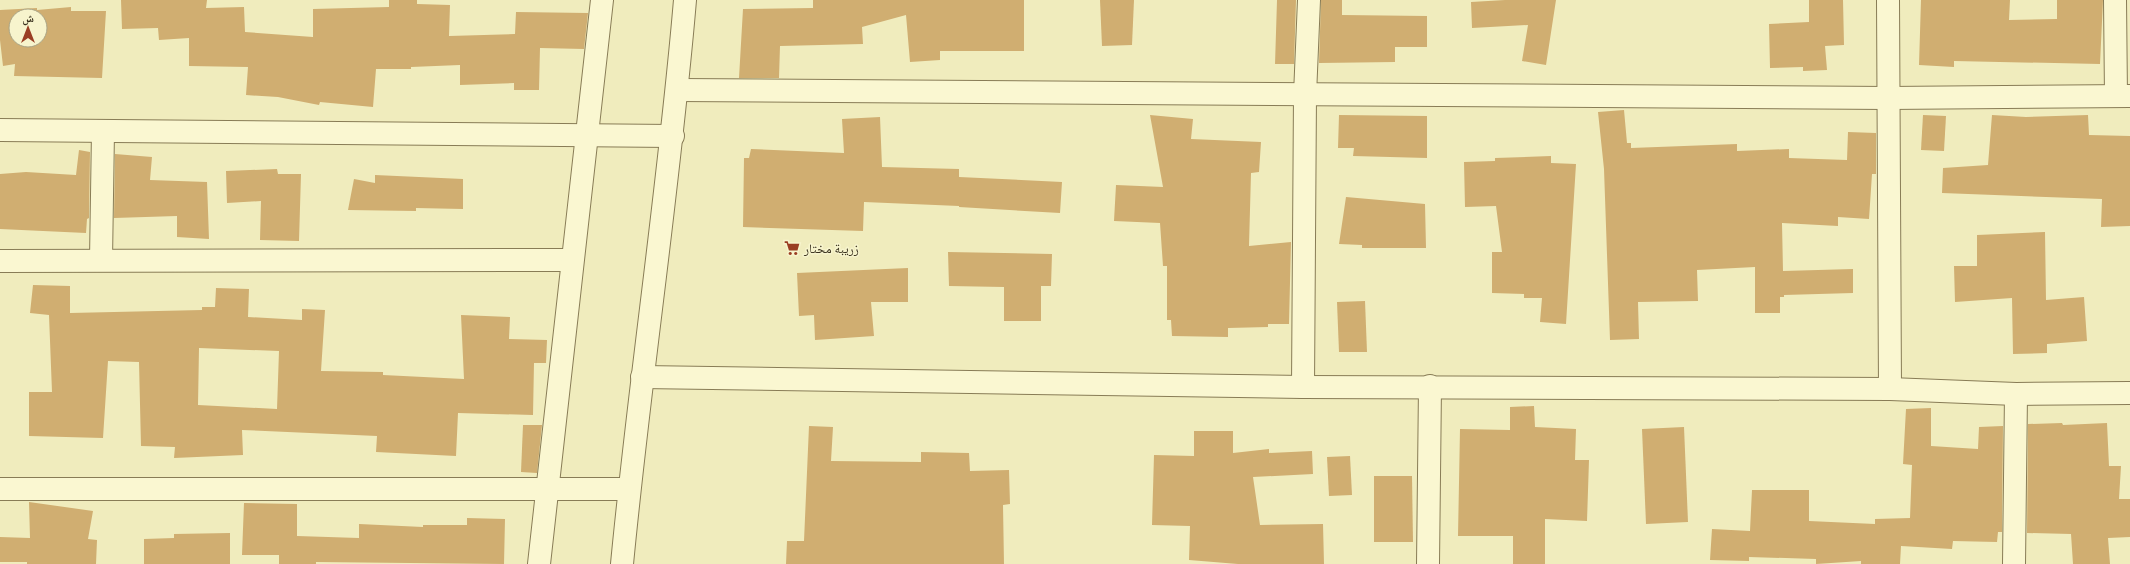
<svg xmlns="http://www.w3.org/2000/svg" width="2130" height="564" viewBox="0 0 2130 564" font-family="'Source Serif 4','Noto Naskh Arabic',serif">
	<rect width="100%" height="100%" fill="#f0ecbd"/>
	<!-- building -->
	<g fill="#d0ae71" fill-rule="evenodd">
		<path d="M121,0h86l-1,8 38,-1 1,25 68,5v-28l76,-2v-7h28v4l33,1 -1,31 66,-2 1,-22 72,1 -4,36 -44,-1 -1,42h-25v-7l-54,2v-20l-49,2v2h-35l-3,38 -53,-5 -1,3 -41,-8 -32,-2 2,-28 -59,-1v-28l-30,2 -1,-12 -36,1z"/>
		<path d="M813,0h211v51h-84v9l-30,2 -4,-47 -44,12 1,17 -83,2 -1,32h-40l4,-69 70,-1z"/>
		<path d="M1100,0h34l-2,45 -30,1z"/>
		<path d="M1277,0h19l-2,64h-19z"/>
		<path d="M1321,0h21v15l85,1v31h-32v15l-76,1z"/>
		<path d="M1505,0h51l-10,65 -24,-4 6,-36 -56,3 -1,-26z"/>
		<path d="M1809,0h34l1,45 -19,1 2,24 -24,1v-4l-33,1 -1,-44 40,-2z"/>
		<path d="M1921,0h89l-1,20 48,-1v-19h46l-3,64 -146,-3v6l-35,-2z"/>
		<path d="M71,7v4h35l-4,67 -88,-2 1,-12 -12,2 -3,-26v-30l37,-2v2zM16,16h24v24h-24z"/>
		<path d="M1624,110l3,33h4v5l106,-4v7l52,-2v9l58,2 1,-28 28,1v41h-4l-3,45 -31,-2v9l-56,-3 1,48 70,-2v24l-69,2v2h-4v16h-25v-46l-58,3 1,31 -60,1 1,37 -29,1 -6,-171 -6,-57z"/>
		<path d="M1150,115l43,4 -2,20 70,3 -2,30 -8,1 -2,73 42,-4 -2,82h-21v3l-40,1v9l-56,-1 -1,-16h-4v-54h-4l-3,-43 -46,-2 2,-36 47,2z"/>
		<path d="M1339,115l88,1v42l-74,-2 1,-8h-16z"/>
		<path d="M1923,115l23,1 -2,35 -23,-1z"/>
		<path d="M1992,115l34,2 62,-2 1,20 41,1v90l-29,1 1,-28 -160,-6 1,-25 45,-3z"/>
		<path d="M880,117l2,50 77,2v8l103,5 -2,31 -101,-6v-1l-95,-4 -1,29 -120,-4 1,-69h5l2,-9 93,4 -2,-34z"/>
		<path d="M79,150l11,2 -1,66 -2,1 -1,14 -86,-4v-55l26,-2 50,3z"/>
		<path d="M115,154l37,3 -2,23 57,2 2,57 -32,-2v-21l-63,2z"/>
		<path d="M1551,156v7l25,1 -10,160 -26,-2 2,-24h-18v-4l-32,-1v-41h10l-6,-46 -31,1 -1,-45 31,-1v-3z"/>
		<path d="M277,169l1,5h23l-2,67 -39,-1 1,-39 -34,2 -1,-32z"/>
		<path d="M375,175l88,4v30l-47,-1v3l-68,-1 6,-31 21,4z"/>
		<path d="M1346,197l79,7 1,44h-64v-3l-23,-1z"/>
		<path d="M2045,232l1,68 38,-3 3,44 -40,3v9l-34,1 -1,-56 -57,4 -1,-36h23v-31z"/>
		<path d="M948,252l104,2 -1,32h-10v35h-37v-34l-55,-1z"/>
		<path d="M908,268v34h-37l3,34 -59,4 -1,-25 -15,1 -2,-43z"/>
		<path d="M33,285l37,1v27l132,-3v-3h13l1,-19 33,1 -1,28 54,3v-11l23,1 -4,61 62,1v3l81,4 -3,-64 49,2 -1,22 38,1 -1,23h-12l-1,52 -75,-2 -2,43 -80,-4 1,-16 -135,-6 1,25 -69,3 1,-11 -34,-1 -2,-84 -31,-1 -5,77 -74,-2v-44h23l-3,-77 -19,-2zM199,348l80,3 -2,58 -79,-4z"/>
		<path d="M1365,301l2,51h-28l-2,-50z"/>
		<path d="M1534,406l1,21 41,2 -1,31h14l-2,61 -42,-2v45h-32v-28h-55l2,-107 50,1v-23z"/>
		<path d="M1931,408v38l47,3 1,-22 24,-1 -1,106h-4l-1,10 -44,-1 -1,8 -51,-3 -1,18h-39v-3l-45,3v-5l-67,-2v4l-39,-1 2,-31 38,2 2,-41h57v31l66,3v-5l35,-1 2,-53 -9,-1 3,-55z"/>
		<path d="M2062,423l1,2 44,-2 2,43h12l-2,33h11v38l-22,1 2,26h-37l-2,-30 -44,-1 1,-109z"/>
		<path d="M523,425h19l-5,48 -16,-1z"/>
		<path d="M809,426l24,1 -2,34 90,1v-10l48,1 1,18 39,-1 1,34 -7,1 1,59h-218l1,-23h17z"/>
		<path d="M1684,427l4,95 -42,2 -4,-95z"/>
		<path d="M1194,431h39v22l36,-4v4l43,-2 1,23 -60,3 7,48 63,-1 1,40h-86l-49,-4 1,-34 -38,-1 2,-70 40,1z"/>
		<path d="M1350,456l2,39 -23,1 -2,-39z"/>
		<path d="M1374,476h38l1,66h-39z"/>
		<path d="M29,502l64,9 -5,28 9,1 -1,24h-69v-2h-27v-25l30,1z"/>
		<path d="M244,503l53,1v32l62,2v-14l64,3v-2h44v-7l38,1 -1,45 -188,-2v2h-37v-9h-37z"/>
		<path d="M230,533v31h-86v-25l30,-1v-4z"/>
	</g>
	<g fill="none" stroke-linecap="round" stroke-linejoin="round">
		<defs>
			<g id="minor">
				<path d="M1888,0l2,389"/>
				<path d="M2115,0l1,96"/>
				<path d="M678,90l1210,8 242,-2"/>
				<path d="M0,130l673,6"/>
				<path d="M101,260l2,-129"/>
				<path d="M0,261l572,-1"/>
				<path d="M642,377l661,10 587,2 126,5 114,-1"/>
				<path d="M1303,387l2,-292 4,-95"/>
				<path d="M0,489h629"/>
				<path d="M539,564l63,-564"/>
				<path d="M1428,564l2,-178"/>
				<path d="M2014,564l2,-170"/>
			</g>
			<path id="tertiary" d="M622,564c18,-188 47,-375 63,-564"/>
		</defs>
		<!-- minor casing -->
		<use href="#minor" stroke="#887c56" stroke-width="24"/>
		<!-- tertiary casing -->
		<use href="#tertiary" stroke="#887c56" stroke-width="24"/>
		<!-- minor -->
		<use href="#minor" stroke="#faf7d1" stroke-width="22"/>
		<!-- tertiary -->
		<use href="#tertiary" stroke="#faf7d1" stroke-width="22"/>
	</g>
	<!-- icons -->
	<defs>
		<symbol id="supermarket-bare" viewBox="-9 -9 18 18"><path d="M-6-5.5h2.5l.6 2H6L4.5 2H-2.5L-4.4-4H-6ZM-1.5 3.2a1.3 1.3 0 1 0 .1 0ZM3 3.2a1.3 1.3 0 1 0 .1 0Z" fill="#9a3e23" stroke="#f7f4cd" stroke-width="2.5" paint-order="stroke"/></symbol>
	</defs>
	<g fill-rule="evenodd">
		<use href="#supermarket-bare" x="781" y="237" width="22" height="22"/>
	</g>
	<g text-anchor="middle" dominant-baseline="central" stroke-width="3" stroke-linejoin="round" paint-order="stroke">
		<!-- poi labels -->
		<g font-size="13" fill="#372f1b" stroke="#f7f4cd" text-anchor="start">
			<text x="804" y="248">زريبة مختار</text>
		</g>
	</g>
	<!-- north arrow -->
	<g transform="translate(28 28)"><circle r="19" fill="#f7f4cd" stroke="#aaa586"/>
	<path d="M0-3L7 15L0 10L-7 15Z" fill="#9a3e23"/>
	<text y="-6" font-size="11" font-weight="bold" text-anchor="middle" fill="#372f1b">ش</text>
	</g>
</svg>
